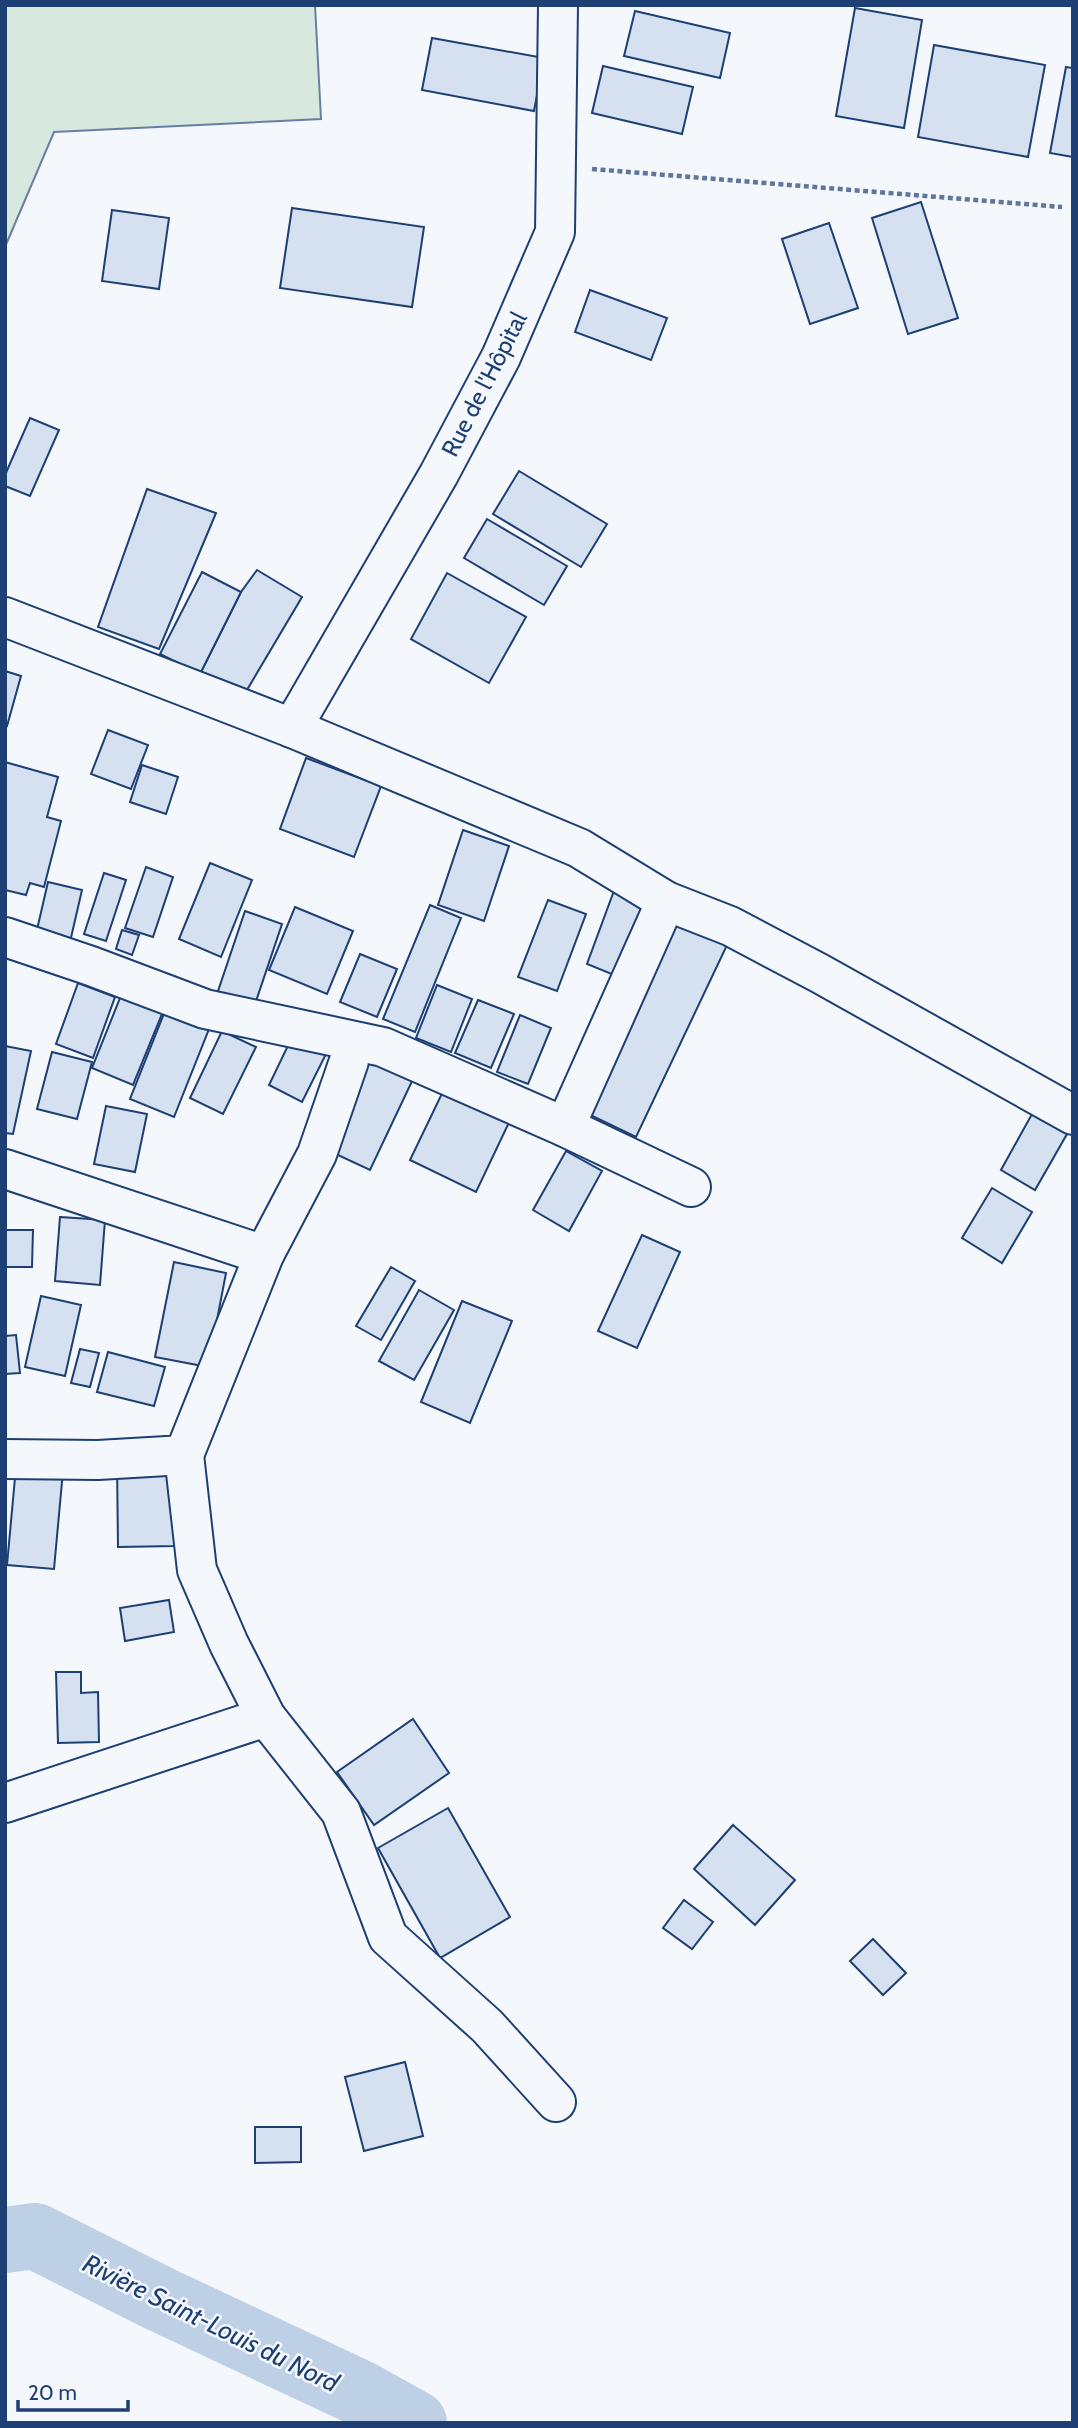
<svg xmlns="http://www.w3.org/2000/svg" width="1078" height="2428" viewBox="0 0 1078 2428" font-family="Cabin,sans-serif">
	<rect width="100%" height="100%" fill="#f4f7fb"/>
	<!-- green -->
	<path fill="#d7e8df" stroke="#687fa3" stroke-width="2" d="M5,5h310l6,114 -267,13 -49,115z"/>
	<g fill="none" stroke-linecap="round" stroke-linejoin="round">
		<!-- river -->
		<path stroke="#bed0e5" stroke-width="66" d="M5,2240l30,-4 125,63 200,94 54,30"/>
	</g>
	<!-- building -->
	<g fill="#d5e0f0" stroke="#1d3f73" stroke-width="2">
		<path d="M855,8l67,12 -18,108 -68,-12z"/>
		<path d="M635,11l95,22 -10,45 -96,-22z"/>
		<path d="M432,38l112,20 -10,53 -112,-21z"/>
		<path d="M934,45l111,20 -17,92 -110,-20z"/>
		<path d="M603,66l90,21 -11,47 -90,-21z"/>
		<path d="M1066,67l7,1v89l-23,-4z"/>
		<path d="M921,202l37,116 -50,16 -36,-116z"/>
		<path d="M292,208l132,19 -12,80 -132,-19z"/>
		<path d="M112,210l57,8 -10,71 -57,-8z"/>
		<path d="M829,223l29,85 -48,16 -28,-85z"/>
		<path d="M590,290l77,28 -16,42 -76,-28z"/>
		<path d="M30,418l29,12 -29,66 -25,-10v-11z"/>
		<path d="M519,471l88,53 -26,43 -88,-53z"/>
		<path d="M147,489l69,24 -57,136 -61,-22z"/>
		<path d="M487,519l80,47 -23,39 -80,-47z"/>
		<path d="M257,570l45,27 -61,103 -41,-26 41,-82z"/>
		<path d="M202,572l39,20 -41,82 -40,-20z"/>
		<path d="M447,573l79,44 -37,66 -78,-44z"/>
		<path d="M5,671l16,5 -14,50 -2,-1z"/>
		<path d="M108,730l40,15 -17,44 -40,-15z"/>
		<path d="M306,758l75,28 -27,71 -74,-28z"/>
		<path d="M5,762l53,15 -11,40 14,4 -17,66 -14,-4 -4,12 -21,-5z"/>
		<path d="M142,765l36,12 -12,37 -36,-12z"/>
		<path d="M463,830l46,16 -25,75 -46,-16z"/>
		<path d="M210,863l42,17 -31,77 -42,-18z"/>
		<path d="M146,867l27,10 -20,60 -28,-9z"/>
		<path d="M104,873l22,7 -20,61 -22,-7z"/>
		<path d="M48,882l34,8 -12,52 -34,-8z"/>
		<path d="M615,888l33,13 -29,76 -32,-13z"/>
		<path d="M548,900l38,14 -29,77 -39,-14z"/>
		<path d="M430,905l31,13 -46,114 -32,-13z"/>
		<path d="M295,907l58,24 -26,63 -58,-24z"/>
		<path d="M245,911l37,13 -31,92 -37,-13z"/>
		<path d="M677,918l51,25 -92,194 -52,-25z"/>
		<path d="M122,930l17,5 -7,20 -16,-6z"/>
		<path d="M360,954l37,15 -20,48 -37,-15z"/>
		<path d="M78,983l37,14 -22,61 -37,-14z"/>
		<path d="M437,985l35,14 -21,53 -35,-14z"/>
		<path d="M122,993l42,16 -31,76 -41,-17z"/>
		<path d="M478,1000l36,14 -23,54 -36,-15z"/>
		<path d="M165,1011l44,18 -35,88 -44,-18z"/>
		<path d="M520,1015l31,13 -23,56 -31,-12z"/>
		<path d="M222,1031l34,16 -33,67 -33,-16z"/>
		<path d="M295,1031l34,17 -27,54 -33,-17z"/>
		<path d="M5,1046l26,5 -18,83 -8,-1z"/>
		<path d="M52,1052l40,10 -15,57 -40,-10z"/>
		<path d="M368,1056l46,21 -44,93 -45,-21z"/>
		<path d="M447,1083l66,31 -37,78 -66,-32z"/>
		<path d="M106,1106l41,8 -12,58 -41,-8z"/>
		<path d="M1032,1114l35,20 -32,56 -34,-20z"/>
		<path d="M566,1151l36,20 -33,60 -36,-21z"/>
		<path d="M992,1188l40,24 -30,51 -40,-25z"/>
		<path d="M60,1217l45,3 -5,65 -45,-4z"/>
		<path d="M5,1230h28l-1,37h-27z"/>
		<path d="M642,1235l38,17 -43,96 -39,-17z"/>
		<path d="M174,1262l52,11 -18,94 -53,-10z"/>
		<path d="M391,1267l24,14 -34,59 -25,-14z"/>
		<path d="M419,1290l35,20 -40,70 -35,-19z"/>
		<path d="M41,1296l40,9 -16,71 -40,-9z"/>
		<path d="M462,1301l50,20 -42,102 -49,-21z"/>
		<path d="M16,1335l4,38 -15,1v-38z"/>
		<path d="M80,1349l19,4 -9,34 -19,-4z"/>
		<path d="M108,1352l57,15 -11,39 -57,-14z"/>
		<path d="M176,1462v84l-58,1 -1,-84z"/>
		<path d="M16,1467l47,4 -9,98 -47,-4z"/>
		<path d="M169,1600l5,32 -49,9 -5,-33z"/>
		<path d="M56,1672h25v21l17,-1 1,50 -41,1z"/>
		<path d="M413,1719l36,54 -75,52 -37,-53z"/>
		<path d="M448,1808l62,109 -70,41 -62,-110z"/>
		<path d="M733,1825l62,55 -40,45 -61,-56z"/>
		<path d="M684,1900l29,22 -21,27 -29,-21z"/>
		<path d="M873,1939l33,34 -23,22 -33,-34z"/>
		<path d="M405,2062l18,74 -59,15 -19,-74z"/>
		<path d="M255,2127h46v35l-46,1z"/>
	</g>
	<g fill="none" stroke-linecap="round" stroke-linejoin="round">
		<defs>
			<g id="minor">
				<path d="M5,617l287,111 287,120 87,53 64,25 89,47 254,142"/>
				<path d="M292,728l147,-254 62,-117 54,-125 3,-227"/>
				<path d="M5,937l86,29 114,43 178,38 182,80 126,60"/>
				<path d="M565,1127l101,-226"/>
				<path d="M5,1169l259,86"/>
				<path d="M184,1455l13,115 32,74 37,73 75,95 47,125 99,89 69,76"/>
				<path d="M5,1459l93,1 86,-5 80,-200 53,-101 32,-93"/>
				<path d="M5,1803l261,-86"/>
			</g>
		</defs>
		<!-- minor casing -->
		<use href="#minor" stroke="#1d3f73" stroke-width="42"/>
		<!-- path -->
		<path stroke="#5e769c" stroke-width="4.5" stroke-dasharray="5 3.5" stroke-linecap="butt" d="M592,169l470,38"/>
		<!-- minor -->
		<use href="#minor" stroke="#f4f7fb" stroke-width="38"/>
	</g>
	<g text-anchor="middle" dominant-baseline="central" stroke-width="5" stroke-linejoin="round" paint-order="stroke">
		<!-- street labels -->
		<g font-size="24" fill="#1d3f73" stroke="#f4f7fb">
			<text transform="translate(484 384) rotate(-63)">Rue de l'Hôpital</text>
		</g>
		<!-- water labels -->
		<g font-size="26" font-style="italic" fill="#1d3f73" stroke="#f4f7fb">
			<text transform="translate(211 2323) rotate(26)">Rivière Saint-Louis du Nord</text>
		</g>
	</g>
	<!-- border -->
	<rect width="1078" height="2428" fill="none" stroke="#1d3f73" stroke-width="14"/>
	<!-- scale -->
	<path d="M18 2400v10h110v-10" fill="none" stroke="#1d3f73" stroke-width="3.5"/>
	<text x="28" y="2400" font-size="21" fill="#1d3f73" stroke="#f4f7fb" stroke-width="5" paint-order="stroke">20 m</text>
</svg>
